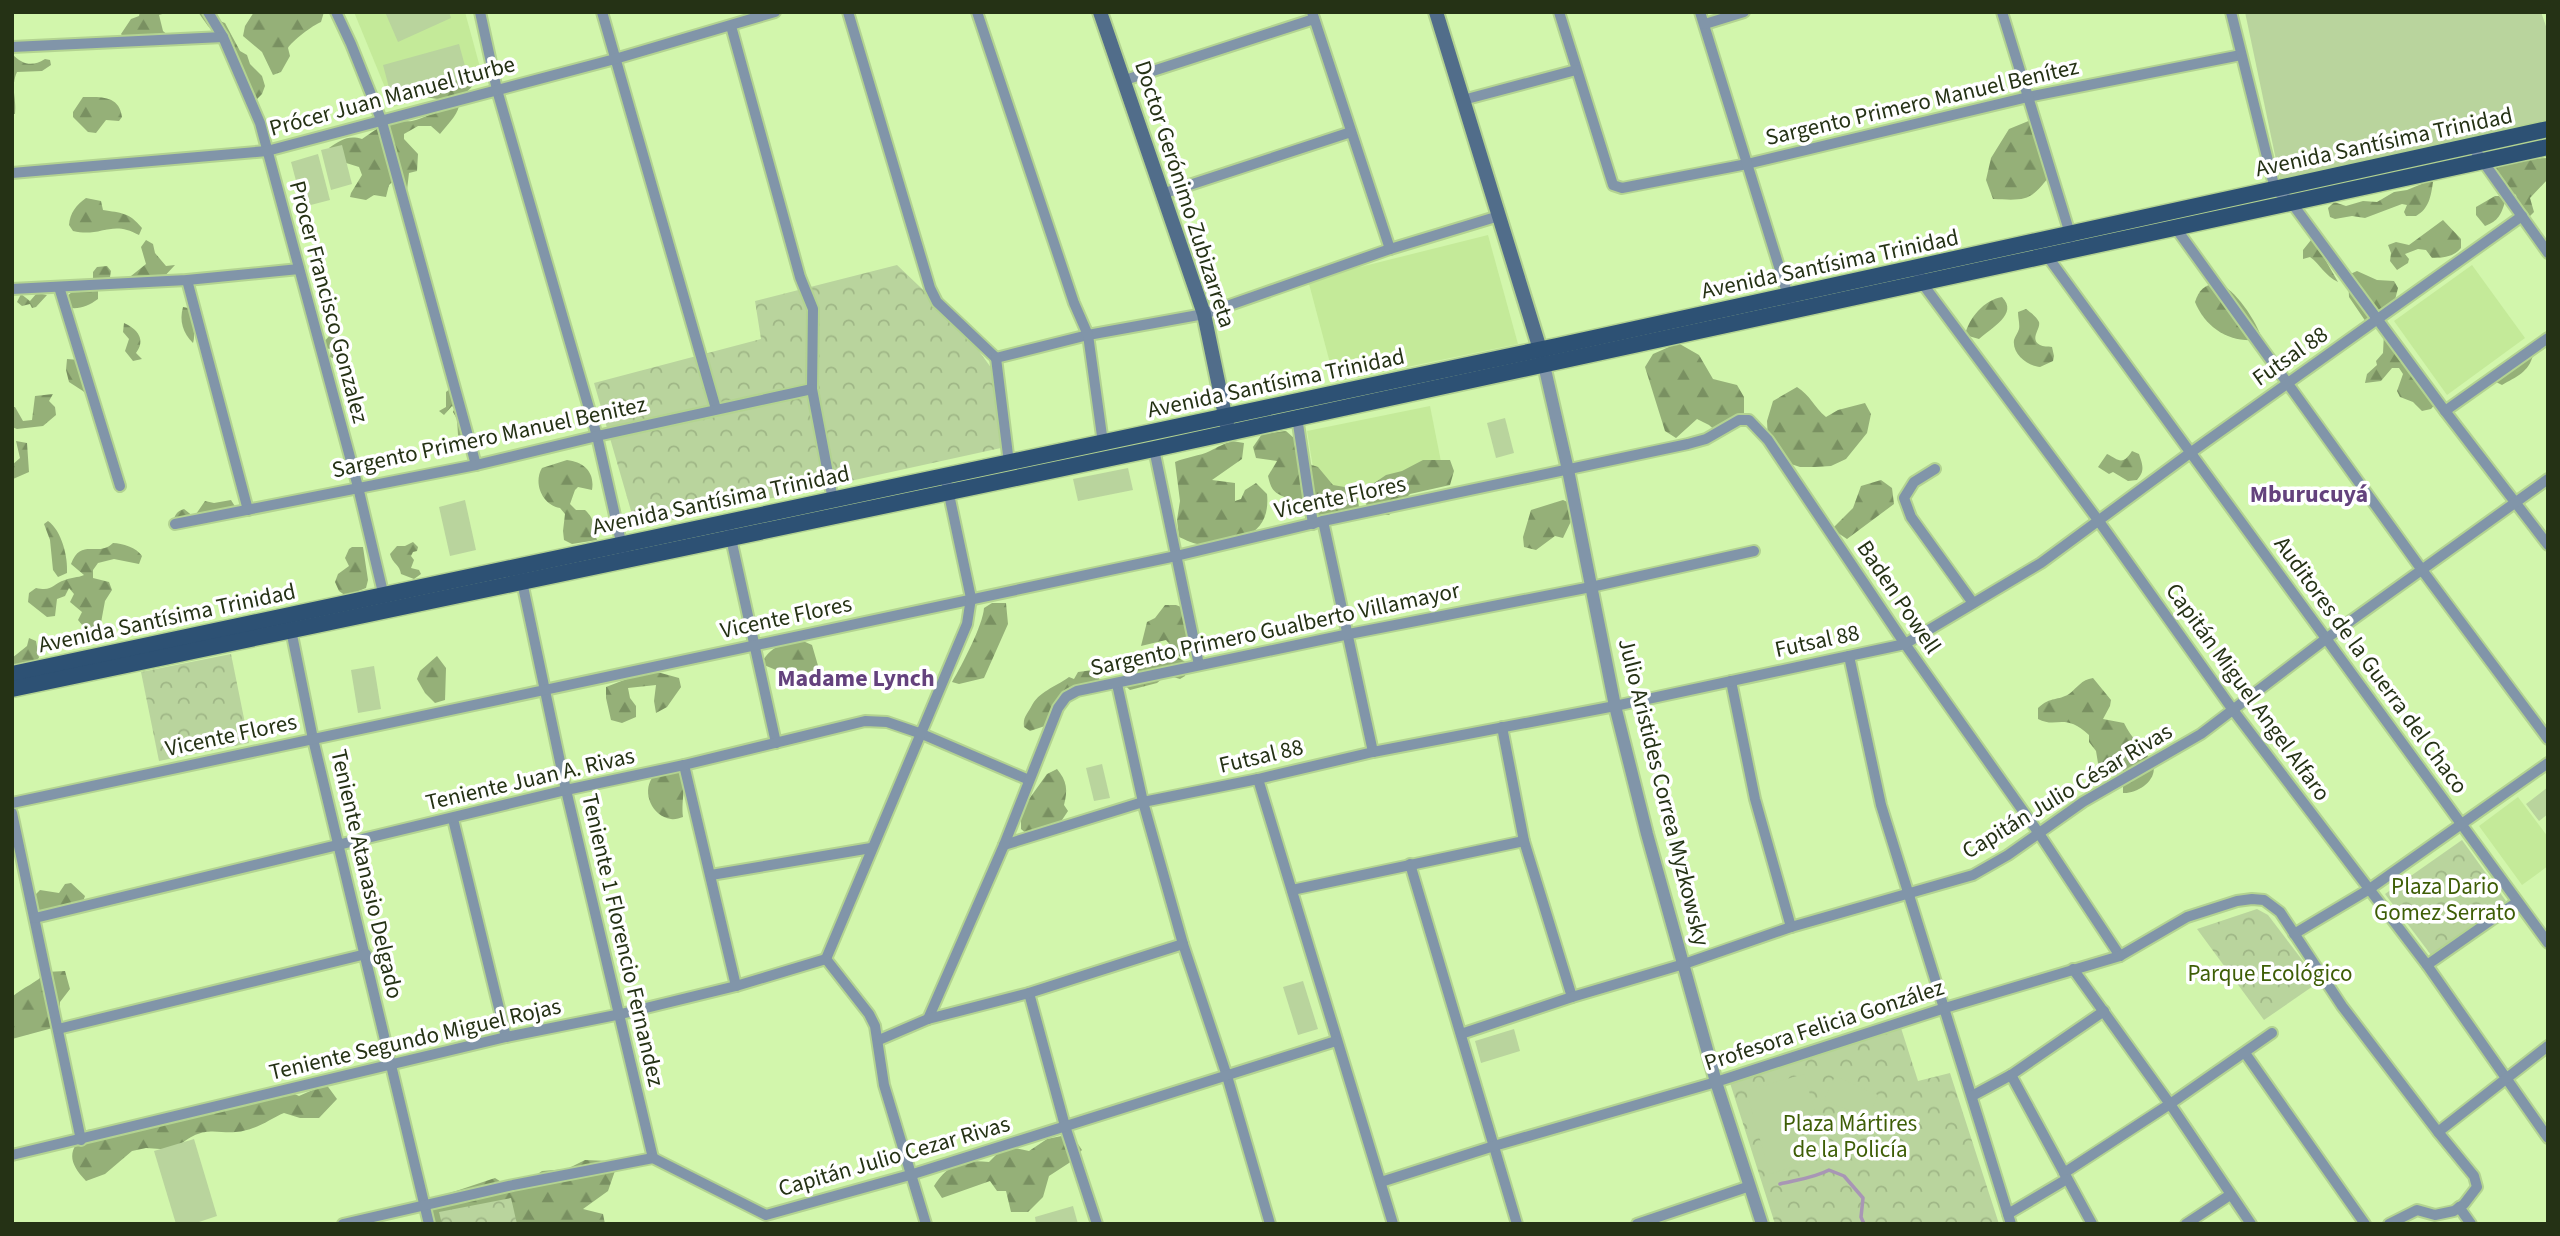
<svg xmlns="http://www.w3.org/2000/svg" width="2560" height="1236" viewBox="0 0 2560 1236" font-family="'Source Sans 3',sans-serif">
	<defs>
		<pattern id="grass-dots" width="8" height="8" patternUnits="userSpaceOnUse" patternTransform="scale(1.75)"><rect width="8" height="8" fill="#b9d49d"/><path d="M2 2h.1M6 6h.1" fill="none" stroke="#9fb686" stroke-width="1.8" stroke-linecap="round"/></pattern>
		<pattern id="forest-firs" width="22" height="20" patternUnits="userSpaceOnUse" patternTransform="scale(1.75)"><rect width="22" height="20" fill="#95b078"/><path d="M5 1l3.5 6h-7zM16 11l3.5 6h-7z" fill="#799061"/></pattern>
		<pattern id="park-crowns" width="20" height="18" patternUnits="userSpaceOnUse" patternTransform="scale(1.75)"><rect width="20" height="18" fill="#b9d49d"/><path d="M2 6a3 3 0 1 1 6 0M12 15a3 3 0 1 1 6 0" fill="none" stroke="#9fb686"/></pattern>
	</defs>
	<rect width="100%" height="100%" fill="#d2f6ac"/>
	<!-- built -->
	<g fill="#c4ea99">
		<path d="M354,12h111l19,70 -91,25z"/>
		<path d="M1488,235l30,109 -183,38 -27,-102z"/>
		<path d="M2472,265l53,73 -78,57 -53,-74z"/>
		<path d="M1430,406l15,76 -125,28 -13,-79z"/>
		<path d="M2518,797l30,40v29l-26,19 -43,-59z"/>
	</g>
	<!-- grass -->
	<g fill="url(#grass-dots)">
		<path d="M2548,139v3l-259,55v-3z"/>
		<path d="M1220,425l1,2 -254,54 1,-2z"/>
	</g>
	<!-- forest -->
	<g fill="url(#forest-firs)">
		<path d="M140,12h29l-10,3 4,16 7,6 -5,6 -16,-9h-9l-6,6 -8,1 -5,-7 10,-15 8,-3z"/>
		<path d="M198,12h12l7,8 8,3 15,28 7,4 3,9 12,12 3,10 -3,8 -6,6 -7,-3 -30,-60 -11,-11z"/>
		<path d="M254,12h70l-3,10c-8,3 -29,19 -33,26l2,8 -9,16 -8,3 -11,-23 -19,-16 2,-10z"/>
		<path d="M12,54c11,11 20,13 33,5l5,1 1,5 -9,6 -25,1c-7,15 0,27 -2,42h-3z"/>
		<path d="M464,78l9,7c-8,13 -31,17 -45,12l-1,-8 20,1 8,-10z"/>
		<path d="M83,97c18,0 36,-2 39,20l-3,4 -13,-1 -10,13 -8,-1 -15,-15v-5z"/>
		<path d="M450,103l9,3c-2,10 -13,20 -19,28l-9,-8h-13l-14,8v5l14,15 -1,17 -8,2 -2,17 -12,-11 -6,6 -3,12 -12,-2 -8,5 -16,-3 1,-4 11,-18 -3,-8 -16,-5 -14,-14c12,-8 19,-13 33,-9l16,-11 9,-1 7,-6c5,-1 13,1 18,0 13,-3 26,-10 38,-18z"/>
		<path d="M2038,117l16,54c-24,29 -23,30 -61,28l-7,-19 5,-22 18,-29z"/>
		<path d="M2548,158v21l-18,19 4,14 -5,5 -11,-13 -2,-9 -11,-7 -13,-22 33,-7z"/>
		<path d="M2429,181l4,1c-2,14 -4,27 -17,34h-10l-2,-4 3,-7 -5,-1 -37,14 -13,-2 -17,3 -5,-2 -2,-9 6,-6 12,4 17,-5 14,1 17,-10 13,-2z"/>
		<path d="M2495,196h4l6,6c-4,13 -7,19 -20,24l-9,-11v-8z"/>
		<path d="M86,198l15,3 2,9c18,3 26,2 39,18l-3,7c-28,-16 -38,3 -66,-4l-4,-6c1,-12 7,-20 17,-27z"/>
		<path d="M2443,220l18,19v9c-7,9 -19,10 -29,10l-6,-8 -8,-1 -13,5 4,5 -1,4 -11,7 -7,-9 1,-8 -3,-8 8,-3 13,3z"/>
		<path d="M146,240l7,4 2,9 11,13 9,-1 -14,15 -25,1 -5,-5 15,-12 -5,-17z"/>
		<path d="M2311,240l7,7 20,35c-13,-6 -18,-18 -28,-25l-7,2v-9z"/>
		<path d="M107,266l4,5 -1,6 -12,14v8c-11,8 -20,11 -33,8l-2,-6c8,-11 17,-14 30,-17v-12l4,-5z"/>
		<path d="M2357,271l20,9 17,1 4,7 -4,16 -28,18 -17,-25 -1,-22z"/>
		<path d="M2217,283c18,5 39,38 45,56 -30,6 -56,-10 -67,-37 4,-12 9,-17 22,-19z"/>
		<path d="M37,293l10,2 -11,12 -4,1 -2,-4 -8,2 -5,-4 4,-8 9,7z"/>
		<path d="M2002,297c17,17 -11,31 -23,42l-14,-4c4,-17 19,-35 37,-38z"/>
		<path d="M183,307l5,1c4,7 8,27 5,35 -10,-10 -14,-22 -10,-36z"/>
		<path d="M2026,309c4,3 11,8 13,13 2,7 -10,17 1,23 3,2 8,1 12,2l2,9 -1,5 -13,6c-12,-1 -28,-13 -26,-27 1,-4 4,-7 5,-11 1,-5 -1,-11 -1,-17z"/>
		<path d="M124,323c14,6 22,17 12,30l6,6 -9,2 -8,-10 4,-12 -6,-7z"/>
		<path d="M2384,333l49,52 4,17 -6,7 -9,2 -9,-9 -13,-5 -3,-6 6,-17 -4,-6h-7l-11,13 -16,2 2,-9 10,-9 -1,-4 7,-8z"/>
		<path d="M331,334l10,4 2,4 -4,2 2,8 -3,8 -8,-3 1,-8 -8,-1 -1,-4z"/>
		<path d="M1678,343l21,12 14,24 24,6 7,12v20l-26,16 -9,-8 -12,-6 -21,19 -11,-7 -20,-64 8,-13z"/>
		<path d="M2523,350l10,5c-4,17 -17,22 -31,30l-8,-4v-11l4,-4z"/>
		<path d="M67,359l12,1 7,33 -17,-11 -3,-12z"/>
		<path d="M1797,387c13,8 17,20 29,30l12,-7 27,-7 6,11 -4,19 -21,26 -15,7 -16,1h-15l-15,-5 -17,-23 -1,-18 6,-20z"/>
		<path d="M451,388l14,50 -2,1 -5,-4 -1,-16 -4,-7 2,-4 -3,-2 -8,9 -5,-4 7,-4v-15z"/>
		<path d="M53,394l-4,7 6,6 1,8 -13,11 -26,3 -5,-2v-20h3l8,14 9,-1 3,-24z"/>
		<path d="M1286,431l9,8v9l5,13 18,6 15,18 23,4 3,18 -9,7 -23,7 -14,-10 -11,4c-3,-5 -7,-11 -11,-14 -14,-9 -19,-6 -23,-25l9,-15 -21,-3 -3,-11 9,-13z"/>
		<path d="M16,441l11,2 2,29 -16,7 -1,-14 8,-7z"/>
		<path d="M1232,441l12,2 -2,16 -30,21 23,3v18l6,-2 4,-9 11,-7 11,11c2,19 -4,37 -25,43 -5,1 -11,0 -16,2 -25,6 -23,9 -47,-2l-2,-17 3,-19 -5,-39c11,-5 25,-6 35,-11 8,-4 13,-7 22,-10z"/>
		<path d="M2132,451l7,3c4,12 6,17 -2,26l-9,1 -15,-9 -4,2 -11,-7 9,-13c11,5 15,13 25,-3z"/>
		<path d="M567,460c17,2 28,12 25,30l-14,-3 -3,3 -5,14 6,6h9c11,10 8,17 12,30l-25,4 -8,-4 -1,-9 2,-17 -5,-6c-18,-3 -27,-25 -18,-40z"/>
		<path d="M1423,460h27l4,11 -4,14 -40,9 -21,21h-13l-10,-5 1,-22 19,-13 16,-4z"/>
		<path d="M1881,480l11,8 2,16 -47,35 -15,-10 21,-21 8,-22z"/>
		<path d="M231,500l5,8 -64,17c2,-8 4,-14 12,-16l10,8 11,-16 9,2z"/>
		<path d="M1563,500l9,4 2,11 -11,23 -8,-2 -19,14 -12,-3 -1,-10 8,-27z"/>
		<path d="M48,521c14,10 20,36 19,52l-9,4 -5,-7 -3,-30 -6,-16z"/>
		<path d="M413,542l5,5 -1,4 -4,1 -2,4 3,4 -3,8 8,2 2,4 -7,5 -13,-5c-1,-9 -9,-11 -11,-20l7,-8h8z"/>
		<path d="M113,543c9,0 24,5 29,13l-3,8 -25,-5 -16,4 -5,7v8l16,4 3,8 -7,11 -5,27 -10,3 -7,-5 -5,-6 4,-8 -12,-10 4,-8 -5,-6 -4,8 -8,3 -2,17 -8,1 -19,-15 1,-9 7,-5c17,4 16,-4 29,-8 7,-3 12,-2 19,-5l-13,-11c10,-27 27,-6 42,-21z"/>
		<path d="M352,547h11l5,33 -2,8 -20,8 -7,-5 -4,-9 3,-8 11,-8 -4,-8 4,-9z"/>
		<path d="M992,603h14l2,21 -24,54 -25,6 -7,-2c10,-17 31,-57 32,-74z"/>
		<path d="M1165,605h11l13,5 6,39 -7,9h-7l-15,-18 -25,6 6,-24 8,-4z"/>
		<path d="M29,638l7,3 3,17 -7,5 -9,-1 -11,8v-12l15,-12z"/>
		<path d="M803,641l9,4 7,24 -16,5 -11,-7 -13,8 -3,-5 -12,-5v-6c9,-14 23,-17 39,-18z"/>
		<path d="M437,656l9,12 -1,32 -10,3 -10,-10 -8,-14 3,-8z"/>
		<path d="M1177,657l10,6 -2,13 -5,3 -10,-3 -6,1 -7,6 -27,7 -7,-6 3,-13 16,-7z"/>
		<path d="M650,670l29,8 2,9 -14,20 -11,6 -2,-12 2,-16 -28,3 2,10 6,8v11l-14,6 -11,-3 -5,-22v-11z"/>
		<path d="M1093,670l7,10 -16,14 -25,10 -11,21 -18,6 -6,-4c-1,-10 2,-11 7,-20 8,-16 23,-19 38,-30l5,2 4,-7z"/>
		<path d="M2093,678l18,22 -1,6 -7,13 21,4c7,15 18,24 27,37 11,18 -13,34 -28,33v-23l-9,6 -15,-7 -3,-18 -7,-9v-7c-25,-23 -32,-6 -51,-16v-11c13,-12 20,-7 31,-14 9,-7 12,-14 24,-16z"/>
		<path d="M666,766l15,2c6,21 0,29 2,49 -4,1 -8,3 -12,2 -19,-3 -29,-26 -19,-41 3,-5 9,-9 14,-12z"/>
		<path d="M1057,769c10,12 11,21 7,36l4,6 -8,12 -32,12 -7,-6v-15l8,-15 18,-25z"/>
		<path d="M71,883l14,13 -4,11 -44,9 -3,-20 6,-6 19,3 6,-9z"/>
		<path d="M65,971l5,18 -10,13v24l-48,13v-42c11,-10 25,-14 34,-25z"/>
		<path d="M326,1084l11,15 -18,19h-19l-16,-5c-10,4 -21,12 -31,15 -33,13 -44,-11 -79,22l-28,-2 -14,3 -27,23 -19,7c-20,-21 -17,-31 1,-51l32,-3 77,-18 13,6c18,-18 39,-20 63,-15l11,-11 16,7z"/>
		<path d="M1071,1134l11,16 -13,13 -20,13 -6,21 -15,15h-17l-5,-21h-9l-7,-10 -48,17 -8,-12c14,-22 28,-27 55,-24l16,-16 24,5 18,-12z"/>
		<path d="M585,1160l24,1 7,7 -8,23 -25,18 20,5 2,10h-170l-4,-17 16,-13 48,-16 19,12 28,-19 25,-2z"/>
	</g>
	<!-- park -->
	<g fill="url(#park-crowns)">
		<path d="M897,265l64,61 36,50 13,70 -374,82 -42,-145 167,-44 -6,-38z"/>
		<path d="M231,654l18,89 -90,18 -18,-89z"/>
		<path d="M2462,840l44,61 -75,54 -46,-61z"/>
		<path d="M2257,909l11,6 51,67 -55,38 -67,-91z"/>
		<path d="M1901,1028l17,53 32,-8 49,151h-224l-45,-141z"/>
		<path d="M511,1198l6,26h-75l-3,-12z"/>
	</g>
	<!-- garden -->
	<g fill="#b9d49d">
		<path d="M385,12h64l2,6 -53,24z"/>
		<path d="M2245,12h296l7,20v89l-268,58z"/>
		<path d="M459,44l9,33 -76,22 -9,-34z"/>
		<path d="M342,145l10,39 -21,6 -10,-40z"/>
		<path d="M318,154l12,46 -27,7 -12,-45z"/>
		<path d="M1505,418l9,35 -18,5 -9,-35z"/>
		<path d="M1128,468l5,22 -55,11 -5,-22z"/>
		<path d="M465,500l11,50 -26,6 -11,-49z"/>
		<path d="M374,666l7,43 -23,4 -7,-43z"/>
		<path d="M1102,764l8,34 -16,3 -8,-33z"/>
		<path d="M2548,787v27l-9,7 -13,-17z"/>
		<path d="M1303,981l15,48 -20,6 -15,-48z"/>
		<path d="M1514,1029l6,22 -39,12 -6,-22z"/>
		<path d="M1804,1074l24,82 -58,18 -24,-83z"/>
		<path d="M1835,1076l43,19 -10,23 -44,-18z"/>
		<path d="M194,1139l23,77 -24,8h-17l-22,-73z"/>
		<path d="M1073,1206l5,18h-42l-1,-7z"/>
	</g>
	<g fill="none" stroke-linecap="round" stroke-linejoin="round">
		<!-- stream -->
		<path stroke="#a896b5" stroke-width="3.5" d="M1780,1184c16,-4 34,-6 49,-14l15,6 19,22 -2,19 3,7"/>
		<defs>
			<g id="minor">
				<path d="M208,12l15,25 37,86 98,364 27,114"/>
				<path d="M336,12l15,32 31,78 94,343"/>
				<path d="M480,12l17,78 100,346 26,115"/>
				<path d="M602,12l114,397"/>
				<path d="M848,12l82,276 7,14 59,56 92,-23 116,-21 186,-65 109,-33"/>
				<path d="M977,12l97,291 14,32 15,108"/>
				<path d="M1312,12l78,237"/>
				<path d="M1559,12l54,173 9,3 125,-24 281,-67 213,-42"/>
				<path d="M1700,12l90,290"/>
				<path d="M2002,12l69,225"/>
				<path d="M2231,12l44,177 16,13 154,209 103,134"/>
				<path d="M1705,24l39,-12"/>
				<path d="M731,26l69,251 13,32 -1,80 21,111"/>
				<path d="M12,47l211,-10"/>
				<path d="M1125,80l189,-61"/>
				<path d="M1463,100l113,-30"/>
				<path d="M2472,146l76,107"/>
				<path d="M12,173l255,-22 348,-92 160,-47"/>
				<path d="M1162,194l189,-62"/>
				<path d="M2175,227l247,343 126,169"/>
				<path d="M2045,253l503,690"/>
				<path d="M1918,268l4,15 176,237 135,190 194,255 121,173"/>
				<path d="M187,280l61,230"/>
				<path d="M59,287l61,199"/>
				<path d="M12,289l175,-9 112,-11"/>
				<path d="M996,358l13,105"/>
				<path d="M2445,411l103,-73"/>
				<path d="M1297,417l16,107"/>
				<path d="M1154,449l45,216"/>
				<path d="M1935,469l-21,13 -10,16 7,19 62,86"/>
				<path d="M1323,521l50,231"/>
				<path d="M175,524l301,-59 121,-29 215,-47"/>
				<path d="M730,534l46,209"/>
				<path d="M521,577l45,213 87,368"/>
				<path d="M290,625l23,114 116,485"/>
				<path d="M1849,656l32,149 130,419"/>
				<path d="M1731,681l24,118 36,128"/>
				<path d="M1117,684l26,118 40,142 44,132 43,148"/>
				<path d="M1502,727l22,114 48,156"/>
				<path d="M684,765l52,221"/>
				<path d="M1258,779l135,445"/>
				<path d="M12,803l1164,-247 147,-35 365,-77 18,-5 33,-19h10l19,20 137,204 133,188 82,124"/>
				<path d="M12,813l69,327"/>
				<path d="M453,819l53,218"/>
				<path d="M1004,845l139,-43 115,-23 115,-27 242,-46 290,-62 136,-81 149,-110 332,-237"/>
				<path d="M1410,864l107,360"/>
				<path d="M711,875l160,-27"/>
				<path d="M1292,890l232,-49"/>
				<path d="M35,918l531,-128 118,-25 181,-44 22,1 35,12 107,46"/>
				<path d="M2294,934l74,-44 180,-127"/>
				<path d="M826,959l141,-335 4,-26 -24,-113"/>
				<path d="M826,959l43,55 6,12 9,59 42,139"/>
				<path d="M2427,965l90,-63"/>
				<path d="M2073,969l97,135 81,120"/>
				<path d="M1029,993l36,133 32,98"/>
				<path d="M928,1019l76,-174 54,-137 8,-11 11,-6 272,-57 242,-47 163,-36"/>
				<path d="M58,1029l308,-75"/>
				<path d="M1461,1034l111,-37 112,-33 107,-37 182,-52 35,-20 75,-53 118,-68 126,-96 221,-159"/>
				<path d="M879,1040l49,-21 101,-26 154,-49"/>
				<path d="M2245,1053l120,171"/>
				<path d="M2011,1075l81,149"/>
				<path d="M1972,1096l39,-21 93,-64"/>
				<path d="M2438,1132l110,-86"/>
				<path d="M12,1155l494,-118 115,-23 115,-28 90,-27"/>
				<path d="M2064,1173l106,-69 102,-71"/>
				<path d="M1381,1182l113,-36 222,-64 229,-74 175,-52 67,-39 50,-16 15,-2 12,1 16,12 62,94 96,126 36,44 3,11 -13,17 -10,7 -19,4 -18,-5 -28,14"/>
				<path d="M2459,1207l12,17"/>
				<path d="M2008,1214l59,-35"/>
				<path d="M343,1224l170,-39 140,-27 113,57 144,-40 426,-134"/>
				<path d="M1637,1224l113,-38"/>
				<path d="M2186,1224l44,-29"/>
			</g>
			<path id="tertiary" d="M1544,365l24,105 47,236 32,128 69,248 46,142"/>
			<g id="secondary">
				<path d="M1100,12l104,302 23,111"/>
				<path d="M1436,12l107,347"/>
			</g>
			<g id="primary">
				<path d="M12,674l1545,-328 991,-217"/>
				<path d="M12,689l1142,-240 1394,-302"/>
			</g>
		</defs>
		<!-- minor casing -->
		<use href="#minor" stroke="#b3d391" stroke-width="14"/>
		<!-- tertiary casing -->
		<use href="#tertiary" stroke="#b3d391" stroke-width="16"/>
		<!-- secondary casing -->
		<use href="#secondary" stroke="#b3d391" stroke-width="18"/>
		<!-- primary casing -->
		<use href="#primary" stroke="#b3d391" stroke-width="19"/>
		<!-- minor -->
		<use href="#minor" stroke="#8195a9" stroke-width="10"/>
		<!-- tertiary -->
		<use href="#tertiary" stroke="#8195a9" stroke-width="12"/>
		<!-- secondary -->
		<use href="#secondary" stroke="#516d8a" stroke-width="14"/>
		<!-- primary -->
		<use href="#primary" stroke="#2d5174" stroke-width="16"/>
	</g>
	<g text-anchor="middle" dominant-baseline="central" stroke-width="7" stroke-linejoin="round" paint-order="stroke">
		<!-- street labels -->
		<g font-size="23" fill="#253215" stroke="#fff">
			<text transform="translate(392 96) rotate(-15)">Prócer Juan Manuel Iturbe</text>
			<text transform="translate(1922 102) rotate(-13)">Sargento Primero Manuel Benítez</text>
			<text transform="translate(2384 142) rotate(-12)">Avenida Santísima Trinidad</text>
			<text transform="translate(1185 194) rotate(72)">Doctor Gerónimo Zubizarreta</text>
			<text transform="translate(1830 264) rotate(-12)">Avenida Santísima Trinidad</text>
			<text transform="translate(329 302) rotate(75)">Procer Francisco Gonzalez</text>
			<text transform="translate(2290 356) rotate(-35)">Futsal 88</text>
			<text transform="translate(1276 383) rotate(-12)">Avenida Santísima Trinidad</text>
			<text transform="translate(489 437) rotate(-12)">Sargento Primero Manuel Benitez</text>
			<text transform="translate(1340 497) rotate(-12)">Vicente Flores</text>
			<text transform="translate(721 500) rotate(-12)">Avenida Santísima Trinidad</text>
			<text transform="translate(1899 597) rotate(56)">Baden Powell</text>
			<text transform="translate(786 617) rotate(-12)">Vicente Flores</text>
			<text transform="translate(167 618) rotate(-12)">Avenida Santísima Trinidad</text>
			<text transform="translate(1275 629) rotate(-12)">Sargento Primero Gualberto Villamayor</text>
			<text transform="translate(1817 641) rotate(-12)">Futsal 88</text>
			<text transform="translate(2371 665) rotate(54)">Auditores de la Guerra del Chaco</text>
			<text transform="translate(2248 692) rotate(54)">Capitán Miguel Angel Alfaro</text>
			<text transform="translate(231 735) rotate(-12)">Vicente Flores</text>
			<text transform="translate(1261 756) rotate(-13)">Futsal 88</text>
			<text transform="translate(530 779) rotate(-13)">Teniente Juan A. Rivas</text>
			<text transform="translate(2067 791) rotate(-31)">Capitán Julio César Rivas</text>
			<text transform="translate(1664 792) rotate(76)">Julio Aristides Correa Myzkowsky</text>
			<text transform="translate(367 874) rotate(77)">Teniente Atanasio Delgado</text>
			<text transform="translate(623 940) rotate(77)">Teniente 1 Florencio Fernandez</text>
			<text transform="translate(1824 1025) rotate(-18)">Profesora Felicia González</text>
			<text transform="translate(415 1039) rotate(-13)">Teniente Segundo Miguel Rojas</text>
			<text transform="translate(894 1156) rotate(-16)">Capitán Julio Cezar Rivas</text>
		</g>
		<!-- park labels -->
		<g font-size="23" fill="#3e5e06" stroke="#fff">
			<text x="2445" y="886">Plaza Dario<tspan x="2445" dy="26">Gomez Serrato</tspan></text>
			<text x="2270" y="973">Parque Ecológico</text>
			<text x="1850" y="1123">Plaza Mártires<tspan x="1850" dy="26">de la Policía</tspan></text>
		</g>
		<!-- neighbourhood labels -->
		<g font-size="24" font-weight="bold" fill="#64427d" stroke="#fff">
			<text x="2309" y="494">Mburucuyá</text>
			<text x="856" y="678">Madame Lynch</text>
		</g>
	</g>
	<!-- border -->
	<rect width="2560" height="1236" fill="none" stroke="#253215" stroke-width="28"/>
</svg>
